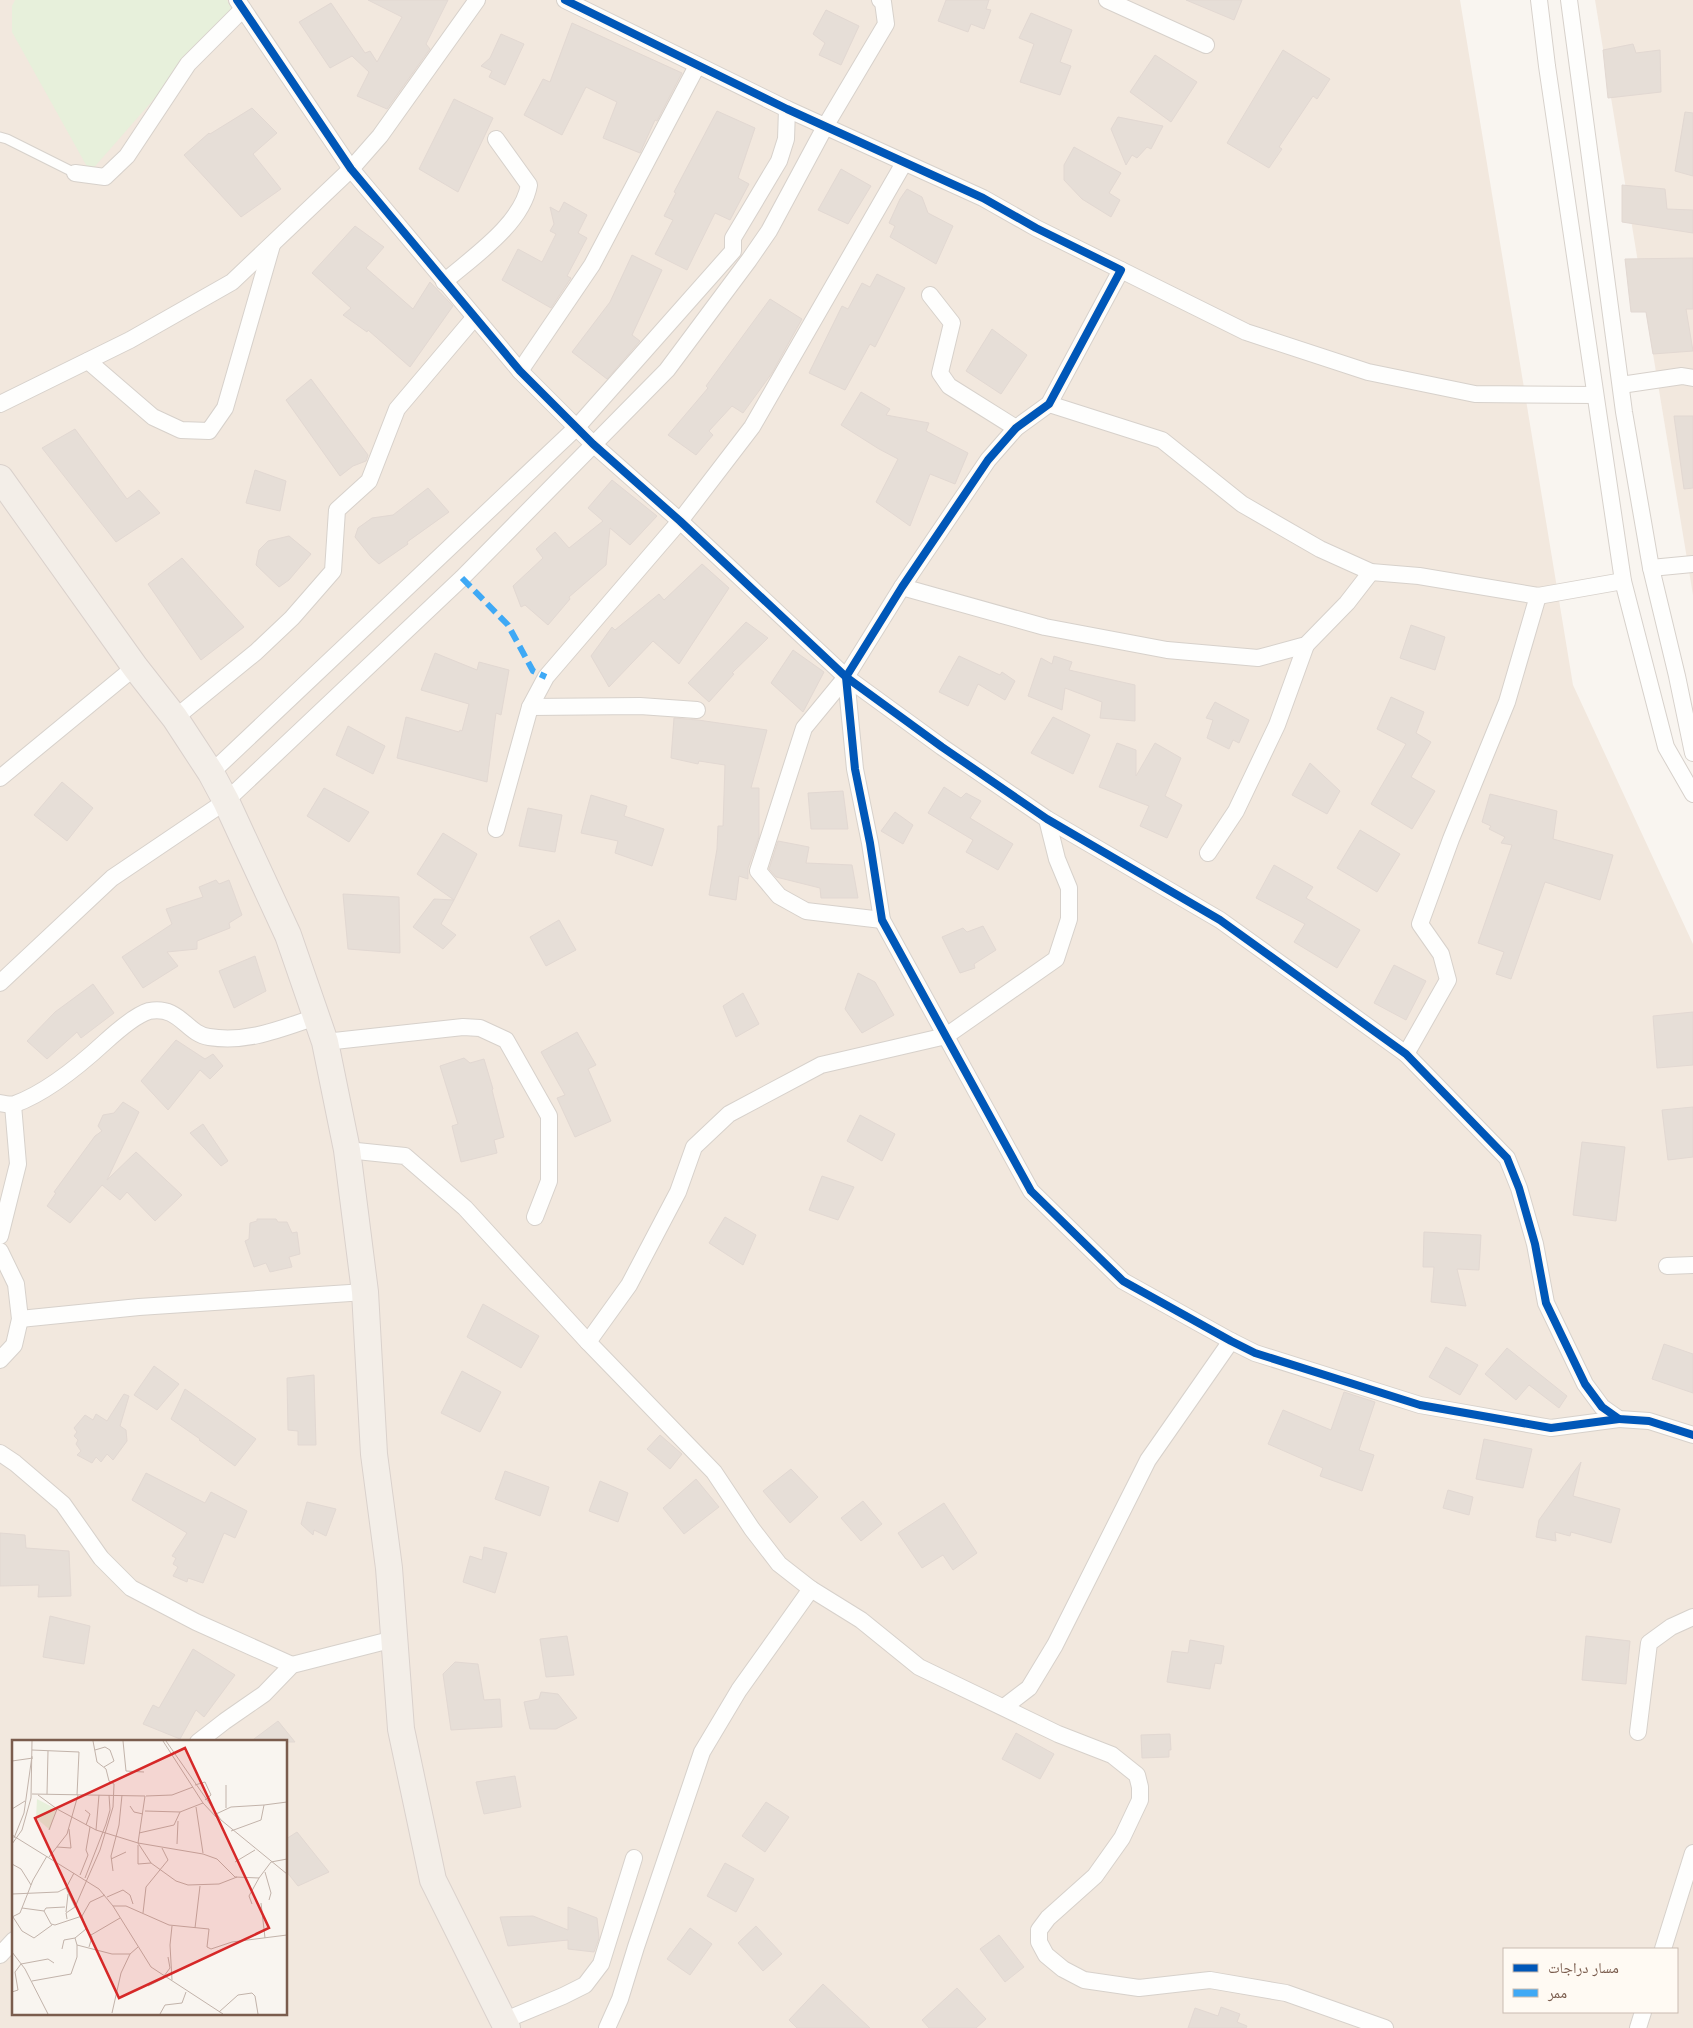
<svg xmlns="http://www.w3.org/2000/svg" width="1693" height="2028" viewBox="0 0 1693 2028" font-family="'PT Sans','Noto Naskh Arabic',sans-serif">
	<rect width="100%" height="100%" fill="#f9f5f0"/>
	<!-- residential -->
	<g fill="#f2e8de" fill-rule="evenodd">
		<path d="M0,0h1460l113,685 120,259v1084h-1693zM14,1742h272v272h-272zM1504,1949h173v63h-173z"/>
		<path d="M1595,0h98v595l-40,-241z"/>
	</g>
	<!-- green -->
	<path fill="#e7f0db" d="M15,0h212l5,10 -142,162 -78,-140v-26z"/>
	<!-- building -->
	<g fill="#e6ded7" stroke="#e2d8d2">
		<path d="M368,0h80l-22,44 4,5 -43,60 -30,-13 12,-24 -17,-16 -22,12 -31,-46 32,-19 34,50 5,-2 7,11 25,-45z"/>
		<path d="M946,0h43l-3,9 5,1 -7,19 -13,-5 -3,8 -30,-11z"/>
		<path d="M1186,0h56l-8,20z"/>
		<path d="M826,10l33,16 -18,39 -22,-10 6,-12 -12,-9z"/>
		<path d="M1031,13l41,17 -12,32 11,4 -11,29 -40,-13 14,-38 -15,-6z"/>
		<path d="M572,23l110,50 -25,48 -2,-1 -15,33 -37,-15 14,-36 -31,-15 -24,48 -38,-20 19,-36 7,3z"/>
		<path d="M501,34l23,10 -19,41 -16,-8 3,-6 -11,-5 9,-8z"/>
		<path d="M1633,44l3,9 24,-3 1,42 -53,6 -5,-48z"/>
		<path d="M1283,50l47,29 -13,20 -4,-3 -34,51 3,2 -13,19 -42,-25z"/>
		<path d="M1155,55l42,27 -26,40 -41,-30z"/>
		<path d="M454,99l39,19 -35,74 -39,-23z"/>
		<path d="M252,108l25,25 -24,21 28,35 -40,28 -57,-62 25,-22 1,1z"/>
		<path d="M717,111l38,17 -17,50 11,6 -19,36 -15,-7 -28,57 -32,-16 18,-34 -9,-4 12,-23 -2,-1z"/>
		<path d="M1685,112l8,1v63l-18,-5z"/>
		<path d="M1118,117l45,9 -12,23 -4,-2 -10,11 -5,-3 -6,10 -15,-36z"/>
		<path d="M1074,147l47,26 -12,20 11,7 -9,17 -29,-18 -18,-19v-15z"/>
		<path d="M841,169l30,17 -23,38 -30,-14z"/>
		<path d="M1622,185l43,4 2,20 26,1v23l-71,-11z"/>
		<path d="M907,189l15,8 6,16 25,13 -17,38 -46,-27 5,-11 -6,-3 11,-24z"/>
		<path d="M564,202l23,13 -9,18 9,5 -20,38 4,2 -20,30 -49,-28 16,-31 24,13 14,-28 -6,-3 4,-7 -4,-17 9,5z"/>
		<path d="M355,226l29,21 -18,21 47,41 17,-27 23,24 -43,61 -42,-37 -1,2 -24,-17 8,-7 -39,-35z"/>
		<path d="M632,255l30,15 -30,65 8,6 -33,38 -35,-27 38,-50z"/>
		<path d="M1693,258v51h-7l7,42 -40,3 -7,-42h-15l-6,-53z"/>
		<path d="M877,274l28,14 -30,59 -5,-3 -25,46 -36,-17 33,-67 6,3 14,-26 8,4z"/>
		<path d="M770,299l32,20 -30,54 -29,40 -11,-7 -23,25 4,4 -17,20 -28,-20 40,-47 -2,-2z"/>
		<path d="M992,329l35,26 -26,39 -35,-23z"/>
		<path d="M311,379l57,76 -2,6 -13,5 -13,10 -54,-76z"/>
		<path d="M861,392l29,17 -4,6 43,8 -3,8 42,22 -13,31 -25,-10 -20,52 -34,-24 22,-43 -19,-10 -38,-24z"/>
		<path d="M1674,416h19v72l-9,1z"/>
		<path d="M75,429l52,70 12,-9 21,23 -44,29 -74,-94z"/>
		<path d="M255,470l31,11 -6,30 -34,-8z"/>
		<path d="M612,480l45,36 -27,29 -20,-17 -4,37 -37,32 1,2 -22,26 -23,-20 -4,2 -8,-21 30,-28 -7,-9 19,-17 14,16 34,-27 -15,-13z"/>
		<path d="M428,488l21,24 -42,30 1,2 -29,20 -8,-7 -16,-20 3,-9 14,-10 21,-3z"/>
		<path d="M289,536l22,18 -22,26 -10,7 -23,-22 3,-15 9,-9z"/>
		<path d="M182,558l62,69 -43,33 -53,-76z"/>
		<path d="M702,564l27,24 -50,76 -26,-23 -44,46 -18,-31 21,-29 3,3 44,-36 5,6z"/>
		<path d="M746,622l22,16 -36,35 2,1 -25,28 -21,-19z"/>
		<path d="M1411,625l34,12 -10,33 -35,-12z"/>
		<path d="M793,650l31,22 -21,40 -32,-29z"/>
		<path d="M435,653l42,17 2,-8 30,8 -8,45 -5,-2 -9,69 -90,-24 9,-41 53,15 1,-2 2,1 7,-27 -48,-14z"/>
		<path d="M959,656l41,19 2,-3 13,9 -10,19 -27,-16 -10,22 -29,-14z"/>
		<path d="M1054,656l18,6 -3,8 66,15v36l-35,-3 2,-16 -37,-14 -3,22 -34,-14 13,-38 11,6z"/>
		<path d="M1391,697l33,15 -8,21 15,9 -20,35 24,14 -23,38 -41,-25 35,-60 -29,-15z"/>
		<path d="M1215,702l34,18 -10,23 -6,-3 -4,9 -22,-11 6,-18 -7,-2z"/>
		<path d="M1053,717l37,18 -17,39 -42,-21z"/>
		<path d="M674,718l24,2 69,10 -16,58h8v49l-11,31v11l-9,-3 -3,24 -27,-5 8,-46 1,-23h5l2,-61 -26,-4 -1,3 -27,-6z"/>
		<path d="M348,726l37,20 -12,28 -37,-19z"/>
		<path d="M1117,743l19,7v26l19,-33 26,15 -16,38 17,9 -15,33 -27,-12 9,-20 -50,-19z"/>
		<path d="M1310,763l30,28 -13,23 -35,-19z"/>
		<path d="M62,782l31,26 -26,33 -33,-26z"/>
		<path d="M944,787l17,11 5,-5 15,8 -11,17 43,26 -15,26 -32,-18 7,-12 -45,-27z"/>
		<path d="M324,788l45,24 -20,30 -42,-26z"/>
		<path d="M843,791l5,38h-37l-3,-36z"/>
		<path d="M1490,794l67,17 -4,28 60,16 -13,45 -55,-18 -34,97 -15,-5 8,-22 -26,-9 34,-98 -11,-2 4,-6 -16,-8 2,-3 -9,-4z"/>
		<path d="M591,795l36,11 -3,10 40,13 -12,37 -37,-13 3,-12 -37,-8z"/>
		<path d="M528,808l34,7 -7,37 -36,-6z"/>
		<path d="M895,812l18,13 -10,19 -22,-13z"/>
		<path d="M1360,830l40,24 -23,38 -40,-24z"/>
		<path d="M443,833l34,21 -23,46 -37,-26z"/>
		<path d="M778,841l31,6 -3,16 46,2 6,33h-37l-1,-10 -44,-11 -7,-8z"/>
		<path d="M1274,865l39,22 -7,11 54,32 -23,38 -43,-26 11,-18 -49,-26z"/>
		<path d="M216,880l3,4 10,-4 13,35 -13,8 1,5 -33,13v8l-30,3 11,14 -35,22 -21,-31 50,-33 -6,-15 37,-12 -4,-10z"/>
		<path d="M343,894l56,3 1,56 -52,-4z"/>
		<path d="M434,899l20,1 -13,24 15,11 -13,14 -30,-22z"/>
		<path d="M559,920l17,30 -30,16 -16,-29z"/>
		<path d="M983,926l13,24 -22,14 1,4 -15,5 -18,-36 21,-9 4,4z"/>
		<path d="M255,956l11,35 -32,17 -15,-37z"/>
		<path d="M1394,965l32,16 -20,39 -32,-17z"/>
		<path d="M858,973l17,9 19,33 -32,18 -17,-24z"/>
		<path d="M93,984l21,29 -33,25 -4,-6 -30,27 -20,-18 28,-29z"/>
		<path d="M743,993l16,31 -23,13 -13,-31z"/>
		<path d="M1693,1012v53l-36,3 -4,-52z"/>
		<path d="M577,1032l19,33 -8,4 23,52 -36,16 -18,-39 8,-3 -24,-43z"/>
		<path d="M176,1040l29,19 8,-5 10,12 -13,13 -10,-9 -32,40 -27,-29z"/>
		<path d="M464,1058l6,5 14,-4 9,30 -1,1 12,47 -10,3 3,13 -36,9 -9,-36 6,-2 -18,-58z"/>
		<path d="M123,1102l16,10 -32,68 29,-28 46,43 -27,26 -28,-29 -7,8 -18,-15 -32,38 -23,-17 9,-13 -2,-1 41,-56 7,-5 -4,-5 5,-11 11,-2z"/>
		<path d="M1693,1107v50l-25,3 -6,-50z"/>
		<path d="M860,1115l35,19 -13,27 -35,-20z"/>
		<path d="M203,1124l25,37 -7,5 -31,-33z"/>
		<path d="M1582,1142l43,5 -9,74 -43,-6z"/>
		<path d="M822,1176l32,11 -16,33 -29,-10z"/>
		<path d="M725,1217l31,18 -13,30 -34,-22z"/>
		<path d="M257,1219h19l2,3h9l5,11 5,-1 3,22 -11,3 3,10 -22,5 -4,-9 -12,4 -9,-26 4,-2 1,-16 7,-2z"/>
		<path d="M1424,1232l57,3 -2,35 -22,-1 9,37 -35,-4 3,-35h-11z"/>
		<path d="M483,1304l56,32 -18,32 -54,-31z"/>
		<path d="M1664,1344l29,10v39l-41,-14z"/>
		<path d="M1446,1347l32,18 -18,30 -31,-18z"/>
		<path d="M1507,1348l60,48 -8,12 -30,-23 -13,15 -31,-26z"/>
		<path d="M154,1366l25,18 -22,26 -23,-15z"/>
		<path d="M462,1371l39,21 -21,40 -39,-19z"/>
		<path d="M314,1375l2,70h-18v-14l-10,-1 -1,-52z"/>
		<path d="M185,1389l71,50 -21,27 -36,-26 1,-1 -29,-20z"/>
		<path d="M1344,1392l31,10 -16,48 15,5 -12,36 -42,-15 3,-8 -55,-24 15,-34 48,20z"/>
		<path d="M124,1394l5,2 -9,30 6,4 1,11 -14,19 -6,-6 -6,8 -5,-5 -4,6 -15,-8 4,-4 -5,-7 2,-4 -4,-4 3,-4 -3,-4 11,-13 8,5 3,-6 11,7z"/>
		<path d="M660,1435l22,19 -12,15 -23,-20z"/>
		<path d="M1484,1439l48,10 -9,39 -47,-9z"/>
		<path d="M1581,1462l-8,34 47,13 -9,34 -40,-11 -1,4 -15,-4 1,9 -20,-4 3,-17z"/>
		<path d="M791,1469l27,28 -28,26 -27,-32z"/>
		<path d="M505,1471l44,16 -9,29 -45,-17z"/>
		<path d="M146,1473l59,30 6,-11 36,19 -12,27 -11,-5 -21,50 -15,-5 -1,4 -14,-6 5,-9 -5,-3 3,-6 -4,-2 15,-23 -55,-33z"/>
		<path d="M696,1479l23,28 -35,27 -21,-26z"/>
		<path d="M600,1481l28,12 -10,29 -29,-11z"/>
		<path d="M1448,1490l25,7 -4,18 -26,-7z"/>
		<path d="M863,1501l19,23 -21,17 -20,-23z"/>
		<path d="M307,1502l29,7 -10,27 -12,-6 -1,5 -12,-11z"/>
		<path d="M944,1503l33,50 -24,17 -10,-15 -21,13 -24,-35z"/>
		<path d="M0,1533l25,2 1,13 43,3 2,45 -33,1 1,-12 -39,1z"/>
		<path d="M484,1547l23,6 -12,40 -32,-11 7,-26 12,4z"/>
		<path d="M50,1616l40,10 -6,38 -41,-7z"/>
		<path d="M567,1636l7,39 -28,2 -6,-38z"/>
		<path d="M1586,1636l44,5 -4,43 -44,-4z"/>
		<path d="M1190,1640l34,6 -3,18 -6,-1 -5,26 -43,-7 5,-31 16,2z"/>
		<path d="M193,1649l42,26 -31,42 -8,-7 -16,29 -37,-15 10,-19 6,3z"/>
		<path d="M455,1662l23,2 6,36 16,-1 2,28 -51,3 -8,-56z"/>
		<path d="M541,1692l17,2 19,24 -21,11h-26l-6,-27 15,-3z"/>
		<path d="M278,1721l17,21h-45z"/>
		<path d="M1016,1733l38,21 -14,25 -38,-20z"/>
		<path d="M1170,1734l1,16h-2v7l-27,1 -1,-23z"/>
		<path d="M515,1776l6,31 -37,7 -8,-32z"/>
		<path d="M766,1802l23,15 -24,35 -23,-16z"/>
		<path d="M297,1832l32,40 -31,14 -12,-15v-32z"/>
		<path d="M725,1863l29,16 -18,33 -29,-16z"/>
		<path d="M568,1907l29,11 2,20 -5,14 -26,-3v-9l-60,6 -8,-29 33,-1 35,14z"/>
		<path d="M756,1926l26,28 -19,17 -25,-28z"/>
		<path d="M690,1928l22,16 -22,31 -23,-16z"/>
		<path d="M999,1935l25,32 -19,15 -25,-33z"/>
		<path d="M823,1984l47,44h-73l-8,-8z"/>
		<path d="M957,1988l29,31 -10,9h-47l-7,-8z"/>
		<path d="M1221,2007l19,7 -3,8 10,4 -1,2h-58l7,-20 23,8z"/>
	</g>
	<g fill="none" stroke-linecap="round" stroke-linejoin="round">
		<defs>
			<path id="service" d="M0,137l7,2 68,34"/>
			<g id="minor">
				<path d="M237,0l114,169 169,202 73,73 87,77 166,156 96,70 105,72 173,101 186,134 101,104 12,30 16,56 11,59 39,81 17,23 17,12 30,2 44,14"/>
				<path d="M565,0l222,109 196,89 53,30 85,42 -72,134 -33,24 -28,32 -86,127 -56,90 9,92 15,74 12,77 149,271 92,90 108,60 24,12 165,52 131,23 68,-9"/>
				<path d="M1107,0l99,45"/>
				<path d="M1539,0l8,66 76,515 43,166 27,47"/>
				<path d="M1569,0l55,412 27,156 26,108 16,77"/>
				<path d="M75,173l30,4 22,-21 61,-92 55,-55"/>
				<path d="M1121,270l125,62 122,40 107,22 120,1"/>
				<path d="M444,282c30,-26 78,-58 85,-97l-33,-46"/>
				<path d="M930,295l22,28 -12,50 9,13 67,42"/>
				<path d="M88,361l65,56 28,13 28,1 16,-23 47,-163"/>
				<path d="M520,371l72,-106 105,-199"/>
				<path d="M1621,385l61,-9 11,2"/>
				<path d="M0,404l130,-64 102,-58 119,-113 29,-33 97,-136"/>
				<path d="M1049,404l113,36 80,64 78,45 51,23 48,4 119,20 85,-15"/>
				<path d="M1651,568l42,-4"/>
				<path d="M902,587l143,40 122,23 91,8 48,-13 41,-42 24,-31"/>
				<path d="M846,677l-42,51 -46,143 21,25 27,15 76,9"/>
				<path d="M530,707l110,-1 57,4"/>
				<path d="M175,718l81,-66 36,-34 41,-47 4,-61 32,-29 28,-72 77,-91"/>
				<path d="M211,773l366,-346 156,-176v-13l46,-77 7,-22 1,-30"/>
				<path d="M0,778l135,-111"/>
				<path d="M496,829l34,-122 16,-30 134,-156 72,-94 152,-264"/>
				<path d="M1208,853l28,-42 41,-86 29,-80"/>
				<path d="M0,983l112,-105 114,-77 236,-223 205,-208 82,-110 20,-29 57,-106 60,-101 -3,-22 -3,-2"/>
				<path d="M325,1042l138,-15 17,1 26,12 43,76v65l-14,36"/>
				<path d="M1406,1054l42,-74 -7,-26 -21,-30 31,-85 56,-137 31,-106"/>
				<path d="M0,1103c5,1 11,2 15,1 33,-12 65,-39 90,-62 11,-10 30,-27 44,-31 31,-6 37,23 60,26 39,6 71,-8 107,-20"/>
				<path d="M347,1150l58,6 60,52 123,134 126,130 38,57 27,35 32,25 50,31 58,47 139,67 54,21 25,20 3,12v13l-18,38 -27,38 -47,42 -9,12v12l7,13 17,14 21,11 55,8 71,-8 76,13 99,35"/>
				<path d="M0,1236l18,-72 -5,-59"/>
				<path d="M0,1251l16,33 4,35 -6,26 -14,15"/>
				<path d="M1667,1266l26,-1"/>
				<path d="M20,1319l119,-12 226,-15"/>
				<path d="M588,1342l41,-57 49,-93 16,-45 35,-33 92,-49 125,-29 110,-77 13,-40v-31l-12,-29 -10,-40"/>
				<path d="M0,1453l15,10 48,41 38,54 30,30 65,34 96,43"/>
				<path d="M1004,1707l25,-19 26,-43 93,-185 83,-119"/>
				<path d="M1638,1732l11,-89 22,-16 22,-10"/>
				<path d="M198,1742l27,-21 39,-27 28,-29 102,-26"/>
				<path d="M1663,1949l30,-96"/>
				<path d="M0,1955l14,-15"/>
				<path d="M503,2021l60,-25 22,-11 16,-21 33,-106"/>
				<path d="M607,2028l13,-29 16,-52 66,-195 37,-62 72,-101"/>
				<path d="M1638,2028l5,-16"/>
			</g>
			<path id="primary" d="M0,478l135,189 40,51 36,55 15,28 62,134 37,107 22,108 18,142 9,162 15,114 12,161 32,151 74,148"/>
		</defs>
		<!-- service casing -->
		<use href="#service" stroke="#d7d1cb" stroke-width="11"/>
		<!-- minor casing -->
		<use href="#minor" stroke="#d7d1cb" stroke-width="18"/>
		<!-- primary casing -->
		<use href="#primary" stroke="#dad1cc" stroke-width="28"/>
		<!-- service -->
		<use href="#service" stroke="#fefefd" stroke-width="9"/>
		<!-- minor -->
		<use href="#minor" stroke="#fefefd" stroke-width="16"/>
		<!-- primary -->
		<use href="#primary" stroke="#f3eee8" stroke-width="26"/>
		<!-- quiet -->
		<path stroke="#3fa9f5" stroke-width="6" stroke-dasharray="12 6" stroke-linecap="butt" d="M462,578l46,47 25,46 13,6"/>
		<defs>
			<g id="cycleway">
				<path d="M237,0l114,169 169,202 73,73 87,77 166,156 96,70 105,72 173,101 186,134 101,104 12,30 16,56 11,59 39,81 17,23 17,12 30,2 44,14"/>
				<path d="M565,0l222,109 196,89 53,30 85,42 -72,134 -33,24 -28,32 -86,127 -56,90 9,92 15,74 12,77 149,271 92,90 108,60 24,12 165,52 131,23 68,-9"/>
			</g>
		</defs>
		<!-- cycleway casing -->
		<use href="#cycleway" stroke="#fffaf3" stroke-width="11"/>
		<!-- cycleway -->
		<use href="#cycleway" stroke="#0057b8" stroke-width="8"/>
	</g>
	<!-- overview -->
	<g transform="translate(12 1740)">
		<rect width="275" height="275" fill="#f9f5f0"/>
		<path d="M25,59l19,10 -6,21 -14,-12z" fill="#e7f0db"/>
		<path fill="none" stroke="#c2b3aa" stroke-width="1" d="M111,1l3,30 18,1M151,1l40,62 14,15M154,1l55,79 66,54M20,10l47,2 -2,43M83,10l10,-3 5,3 4,11 -10,6M0,21l21,-3M183,45l10,-3 6,13 -6,5M214,45v23M20,54l113,2 -7,47 13,20 25,18 12,4 31,-1 18,-7M35,54l1,-43M26,55l19,14 39,21 42,13 65,11 14,5 18,18 24,1 12,-16 16,-3M134,56l26,-1 21,-8M118,66l4,6 9,2M184,67l7,46M0,69l13,-8M73,70l5,4 -4,11M133,71l35,1 23,-9M204,74l15,-7 33,-2M37,90l8,-21M84,90l3,-35M219,91l30,-11 3,-15 23,-3M127,93l35,-8 6,-13M0,95l87,54 14,17 38,61 72,47M2,98l10,-25 8,-57M0,104l10,-14 9,-32 1,-57M165,104l1,-23M126,105v19l13,-1M45,107l14,1 -2,-19M37,117l18,-23 11,-39M99,119l15,-7M223,122l20,-12M0,124l9,5 10,16M101,131l-2,-15 8,-31 3,-30M253,132l6,21 -2,7M68,135l8,-20 -2,-5 4,-23M73,138l21,-54 4,-14 -1,-15M54,148l9,19 -9,6 1,6M0,154l46,-2 8,-4 8,-15M95,157l16,-7 7,5 3,9M249,163l4,35M240,164l-3,-8 10,-18M101,166h13l43,19 40,4 -2,18 4,2 21,-7 55,-7M63,167l25,-57 13,-43 1,-23 -5,-3 -3,-12 -9,-7 -4,-21M10,168l22,3 7,13 4,1 27,-9 8,-14 15,-7M32,171l2,-3 19,-1M54,172l2,-18M131,173l3,-26 22,-27 -6,-12M70,176l4,13 -11,9 2,7 35,9h18M0,177l8,-4 13,-33 14,-24M1,177l9,14 12,7 18,-13M183,188l5,-42M74,189l6,8 -3,10M79,195l29,-17M50,209l2,-9 11,-2M0,212l13,17 23,45M152,236l6,-8 -2,-11M160,240l-2,-35 2,-19M20,241l39,-7 6,-17v-12M136,246l16,-8M0,252l6,-2 -3,-18 6,-8 27,-5 6,4M207,272l19,-17 14,-2 3,3 3,18M100,273l9,-40 9,-19 8,-7M148,274l5,-9 17,-2 4,-11"/>
		<path fill="#d62828" fill-opacity="0.15" stroke="#d62828" stroke-width="2.5" d="M173,8l84,180 -150,70 -84,-180z"/>
		<rect width="275" height="275" fill="none" stroke="#7a5c4d" stroke-width="2.5"/>
	</g>
	<!-- legend -->
	<rect x="1503" y="1948" width="175" height="65" fill="#fffaf3" stroke="#cabbb1"/>
	<rect x="1513" y="1964" width="25" height="8" fill="#0057b8" stroke="#cabbb1"/>
	<text x="1548" y="1973" font-size="15" fill="#7a5c4d">مسار دراجات</text>
	<rect x="1513" y="1989" width="25" height="8" fill="#3fa9f5" stroke="#cabbb1"/>
	<text x="1548" y="1998" font-size="15" fill="#7a5c4d">ممر</text>
</svg>
